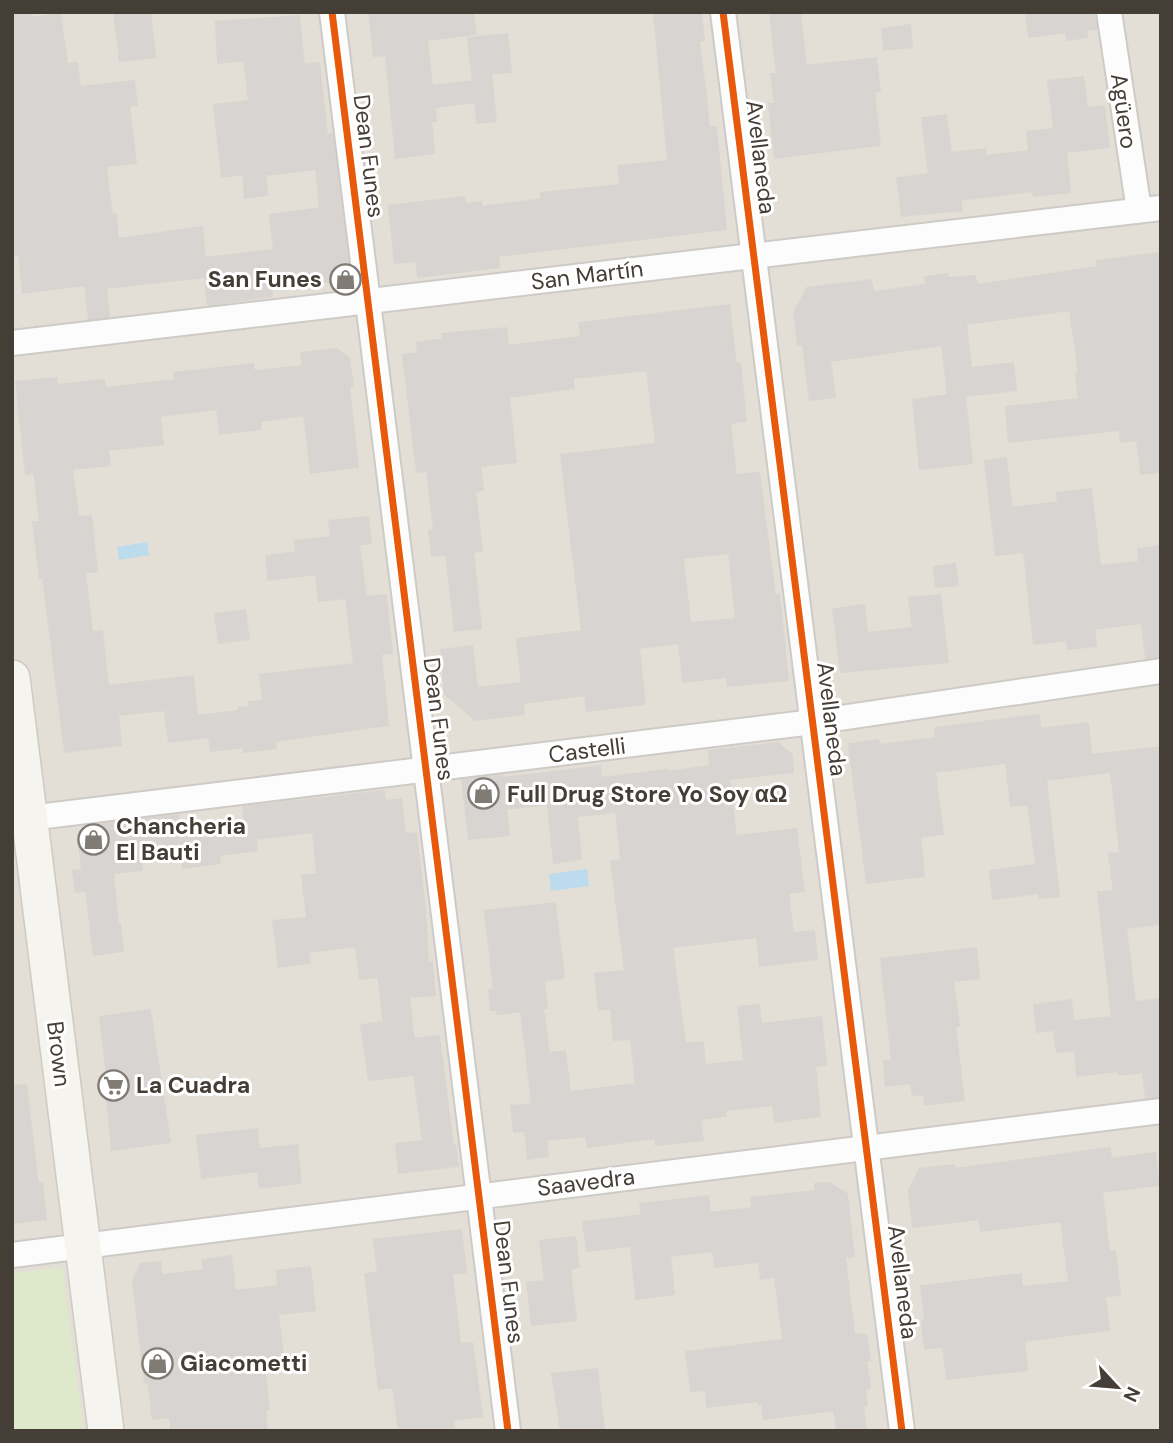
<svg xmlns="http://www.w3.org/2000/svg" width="1173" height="1443" viewBox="0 0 1173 1443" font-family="'DM Sans',sans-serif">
	<rect width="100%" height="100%" fill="#f0edea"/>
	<!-- residential -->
	<rect fill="#e3dfd7" x="12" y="12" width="1149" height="1419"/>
	<!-- green -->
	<path fill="#dee9cb" d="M62,1267l22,164h-72v-157z"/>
	<!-- water -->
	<g fill="#bcdbec">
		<path d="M147,542l2,13 -30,5 -2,-13z"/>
		<path d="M587,869l2,17 -38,5 -2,-17z"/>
	</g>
	<!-- building -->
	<g fill="#d8d4d1" stroke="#d8d4d0" stroke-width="2" fill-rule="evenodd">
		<path d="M12,12h18l1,6 29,-4 7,50 10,-1 3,24 54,-6 3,24 -8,1 7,57 -30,3 6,49 4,-1 2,25 84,-12 3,31 69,-8 -4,-35 50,-7 -4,-39 -51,6 2,20 -22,3 -2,-24 -21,3 -8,-72 35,-4 -5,-41 -26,3 -2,-41 83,-6 5,49 15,-2 8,72 5,-1 19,154 -14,2 -1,-9 -64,7v8l-64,9 -3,-28 -99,11 3,29 -20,2 -4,-34 -62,8 -4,-39 -7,1z"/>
		<path d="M114,12h36l5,45 -35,4z"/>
		<path d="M369,12h104l3,22 -49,6 5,46 41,-5 -5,-43 39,-4 4,38 -20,2 5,47 -19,2 -2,-21 -40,5 1,14h-5l3,32 -38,5 -10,-103 -12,1z"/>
		<path d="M654,12h47l3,28 -5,1 6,47 4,39h7l10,102 -228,27 1,11 -56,7 -25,3 -2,-16 -21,2 -6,-57 75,-9 1,7 16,-2 1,5 60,-8 -1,-6 79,-8 -2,-19 50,-5z"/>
		<path d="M770,12h30l6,54 70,-8 4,33 -6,1 6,53 -105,13 -6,-54h6l-4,-30h6z"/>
		<path d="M1026,12h68l3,17 -11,1 1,7 -20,3 -1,-8 -37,5z"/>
		<path d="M910,25l2,22 -28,3 -2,-21z"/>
		<path d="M1083,77l4,31 17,-2 5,41 -43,5 4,40 -36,4 -1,-5 -73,9 2,10 -60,6 -5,-38 32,-4 -7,-56 24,-3 5,38 34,-4v7l44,-5 -2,-19 27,-3 -6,-48z"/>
		<path d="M1161,253v219l-20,2 -4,-34 -16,2 -1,-12 -111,12 -3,-35 73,-8 -3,-25 3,-1 -9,-63 -104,14 5,44 42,-5 3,27 -51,6 7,67 -52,6 -7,-69 35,-5 -6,-50 -112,16 5,36 -25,3 -7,-55h-5l-4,-32 13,-25 64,-8 2,12 53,-7 -1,-8 23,-3v4l27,-2 2,9 120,-18v-6z"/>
		<path d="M729,305l7,59 4,-1 6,58 -16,2 6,52 23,-2 16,122 4,-1 9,86 -60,6 -1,-9 -44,5 -4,-39 -40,5 6,56 -58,7 -2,-16 -62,8 1,11 -49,6 -30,-26 -4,-44 31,-4 5,42 45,-5 -5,-44 65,-8 -21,-176 95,-11 -9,-74 -74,8 1,10 -65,9 7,65 -36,4 3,24 -8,1 7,60 -9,1 8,76 -26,3 -9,-77 -14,2 -3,-25 5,-1 -7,-59 -10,1 -14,-117 15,-2 -1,-10 26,-4 -1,-5 64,-6 2,18 73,-9 -2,-14zM729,553l7,66 -46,4 -7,-65z"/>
		<path d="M337,349l12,9 4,28 -4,1 9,80 -47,6 -7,-58 -44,6 1,8 -41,5 -3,-25 -57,7 3,28 -55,6 2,15 -38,4 6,48 13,-1 6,55 -12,2 7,59 10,-1 6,55 85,-10 4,40 42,-5v-3l11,-1 -1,-5 14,-1 -3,-26 94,-11 -8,-66 -27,3 -3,-27 -48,6 -2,-24 30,-4 -1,-11 36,-4 -2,-16 39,-4 3,26 -12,2 7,52 20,-2 6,58 -11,1 7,71 -113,16 1,7 -32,4v-5l-33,4 -2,-14 -40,5 -4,-32 -47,5 3,30 -56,7 -22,-175 -3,1 -7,-56h7l-6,-49 -8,1 -10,-92 40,-4 1,7 47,-5 1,8 70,-8 -1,-7 79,-9 1,7 49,-5 -2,-13z"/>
		<path d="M1006,458l6,50 46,-6 -1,-9 34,-4 9,77 39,-4 -1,-13 23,-3v110l-15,2 -4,-35 -48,6 2,17 -28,3 -1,-9 -33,4 -10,-92 -28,3 -11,-94z"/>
		<path d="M955,564l3,21 -22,2 -2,-20z"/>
		<path d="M940,595l8,67 -107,10 -8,-63 31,-4 3,28 46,-5 -4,-30z"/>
		<path d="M245,610l4,29 -30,4 -4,-29z"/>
		<path d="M1039,715l1,14 48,-6 3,32 70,-8v177l-35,4 9,74 26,-3v97l-15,2 -3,-26 -24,3 -1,-4 -41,5 -2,-26 -18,2 -3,-22 -17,2 -3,-27 37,-5 2,21 39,-4 -14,-125 16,-1 -5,-37 11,-1 -9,-81 -65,8 13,116 -20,2v-5l-46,6 -3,-28 46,-6 -8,-61 -17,2 -5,-43 -71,9 8,62 -23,3 4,39 -57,7 -18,-139 29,-4 1,5 57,-7 -1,-10z"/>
		<path d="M778,743l14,12 1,17 -64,7 7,57 60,-7 8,62 -16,2 5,40 21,-2 3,28 -57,7 -3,-29 -85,10 13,97 18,-2 2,23 39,-4 -6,-54 21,-2 2,19 60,-7 5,48 -11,1 5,50 -45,6 -2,-17 -48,5 1,6 -26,3 3,21 -47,5 -1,-7 -67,9 -2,-11 -40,4 2,16 -20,3 -3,-28 -11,1 -3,-26 21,-2 -11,-93 -24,3v-4h-6l-2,-20 5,-1 -9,-78 70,-8 9,75 -20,3 3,27h-4l6,45 16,-2 5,41 66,-8 -5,-45 -17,1 -3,-32 -12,2 -4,-36 30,-3 -14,-110 10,-1 -5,-48 -39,4 4,43 -27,4 -6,-59 -42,5 3,26 -40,4 -7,-59 40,-5 1,3 97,-12 1,12 66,-8v2l43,-6 -1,-15z"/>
		<path d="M384,791l1,10 16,-2 4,35 11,-1 9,76 3,54 4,-1 3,33 -26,2 5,42 25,-3 14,109h2l3,21 -59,7 -3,-29 27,-3 -9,-66 -45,5 -8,-55 23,-3 -6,-45 -18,2 -4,-33 -48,6 2,11 -31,4 -6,-46 34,-3 -5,-42 15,-2 -4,-42 -57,7 1,11 -38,5 1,8 -37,5v-11l-42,5 1,8 -29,3 5,51h2l3,27 -29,4 -8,-65 -10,2 -3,-21 9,-1 -3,-28 10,-16 89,-11 1,11 21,-3v4l44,-6 -1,-14z"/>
		<path d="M976,948l3,30 -26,3 6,45h-4l9,74 -39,5 -1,-11 -11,1 -2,-12 -25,3 -2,-25 8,-1 -11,-101z"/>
		<path d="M150,1010l20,132 -58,8 -7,-75h2l-7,-58z"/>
		<path d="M26,1085l12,98h4l4,36 -34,4v-137z"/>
		<path d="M257,1129l2,20 38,-4 4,38 -41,5 -2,-17 -56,7 -5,-42z"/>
		<path d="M1110,1148l1,11 44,-6 4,32 -57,7 7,60 6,-1 5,44 -15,1 4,34 -85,11 3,29 -80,9 -4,-33 -18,3 -3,-28h3l-4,-35 100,-12 1,13 47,-5 -8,-61 -80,10 -2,-12 -66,8 -4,-37 11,-21 34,-4 1,4z"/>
		<path d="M829,1183l18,11 7,62 -9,1 9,77 12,1 4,25 -4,1 4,27 -5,1 2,16 -4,1 3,25h-29l-3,-21 -70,9 -2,-15 -3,1v-4l-52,6 -1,-17 -15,1 -5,-39 97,-12 -8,-63 -14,2 -2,-17 -44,5 -2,-16 -43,5 4,38 -38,5 -5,-53 -44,5 -4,-29 59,-7 -2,-11 68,-8 2,17 42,-5 -1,-10 64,-7v-7z"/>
		<path d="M461,1230l5,42 -14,2 8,70 12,-1 10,73 -29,4 2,11h-56l-6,-44 -14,2 -14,-115 13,-2 -4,-32z"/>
		<path d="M575,1237l4,30 -9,2 6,51 -44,5 -5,-42 18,-2 -5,-40z"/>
		<path d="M231,1256l4,35 43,-5 -1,-15 33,-4 5,43 -37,4 6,49 -20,3 5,43 -4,1 2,21h-96l-1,-14 -17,2 -5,-37 -3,1 -12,-102 8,-17 19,-2 2,13 42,-5 -2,-10z"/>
		<path d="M597,1369l7,62h-43l-9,-57z"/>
	</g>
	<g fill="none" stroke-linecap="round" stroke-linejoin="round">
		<defs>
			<g id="street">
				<path d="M332,12l176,1419"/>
				<path d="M723,12l179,1419"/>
				<path d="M1109,12l30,198"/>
				<path d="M12,343l1149,-135"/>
				<path d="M13,820l800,-98 348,-51"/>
				<path d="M12,1255l1149,-144"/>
			</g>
			<path id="secondary" d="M12,678l94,753"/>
		</defs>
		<!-- street casing -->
		<use href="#street" stroke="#cecbc7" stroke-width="28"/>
		<!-- secondary casing -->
		<use href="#secondary" stroke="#cecac1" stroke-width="38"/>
		<!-- street -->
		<use href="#street" stroke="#fdfcfc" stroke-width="24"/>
		<!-- secondary -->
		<use href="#secondary" stroke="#f6f4ef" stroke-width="35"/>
		<defs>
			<g id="cycleway">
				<path d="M332,12l176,1419"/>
				<path d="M723,12l179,1419"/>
			</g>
		</defs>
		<!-- cycleway casing -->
		<use href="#cycleway" stroke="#fff" stroke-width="11"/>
		<!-- cycleway -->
		<use href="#cycleway" stroke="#e8590c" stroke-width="7"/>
	</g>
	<!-- icons -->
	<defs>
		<symbol id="shop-ring" viewBox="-11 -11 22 22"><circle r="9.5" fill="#fff" stroke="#817b75" stroke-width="1.5"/><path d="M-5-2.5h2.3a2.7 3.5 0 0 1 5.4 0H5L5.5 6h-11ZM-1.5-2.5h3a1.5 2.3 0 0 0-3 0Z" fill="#817b75"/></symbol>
		<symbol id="supermarket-ring" viewBox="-11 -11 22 22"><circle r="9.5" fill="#fff" stroke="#817b75" stroke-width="1.5"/><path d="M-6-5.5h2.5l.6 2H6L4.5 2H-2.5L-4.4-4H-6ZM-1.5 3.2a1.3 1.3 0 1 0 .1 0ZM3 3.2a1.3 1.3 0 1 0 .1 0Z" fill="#817b75"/></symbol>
	</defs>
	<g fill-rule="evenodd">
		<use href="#shop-ring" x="328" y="262" width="35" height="35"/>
		<use href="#shop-ring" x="466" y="776" width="35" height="35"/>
		<use href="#shop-ring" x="76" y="822" width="35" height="35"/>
		<use href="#supermarket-ring" x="96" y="1068" width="35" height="35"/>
		<use href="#shop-ring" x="140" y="1346" width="35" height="35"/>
	</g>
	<g text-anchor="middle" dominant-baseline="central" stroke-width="6" stroke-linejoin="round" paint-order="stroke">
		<!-- street labels -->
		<g font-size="23" fill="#453e36" stroke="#fff">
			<text transform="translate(1124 111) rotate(82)">Agüero</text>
			<text transform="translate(369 156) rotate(83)">Dean Funes</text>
			<text transform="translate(761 157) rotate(83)">Avellaneda</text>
			<text transform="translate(587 275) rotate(-7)">San Martín</text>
			<text transform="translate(439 719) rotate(83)">Dean Funes</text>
			<text transform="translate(832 719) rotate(83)">Avellaneda</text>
			<text transform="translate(587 750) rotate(-7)">Castelli</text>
			<text transform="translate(59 1054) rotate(83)">Brown</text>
			<text transform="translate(586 1182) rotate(-7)">Saavedra</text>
			<text transform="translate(509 1282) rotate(83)">Dean Funes</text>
			<text transform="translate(903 1282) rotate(83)">Avellaneda</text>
		</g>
		<!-- poi labels -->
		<g font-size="23" font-weight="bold" fill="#453e36" stroke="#fff" text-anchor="start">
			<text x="322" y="279" text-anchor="end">San Funes</text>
			<text x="507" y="794">Full Drug Store Yo Soy αΩ</text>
			<text x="116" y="826">Chancheria<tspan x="116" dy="26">El Bauti</tspan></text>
			<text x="136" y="1085">La Cuadra</text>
			<text x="180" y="1363">Giacometti</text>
		</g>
	</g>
	<!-- border -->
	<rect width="1173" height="1443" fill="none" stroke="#453e36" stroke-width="28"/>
	<!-- north arrow -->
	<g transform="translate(1117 1387) rotate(116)" stroke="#ffffff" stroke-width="5" paint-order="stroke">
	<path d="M0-5L12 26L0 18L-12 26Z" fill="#453e36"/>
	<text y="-10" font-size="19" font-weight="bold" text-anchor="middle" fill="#453e36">N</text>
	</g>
</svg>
